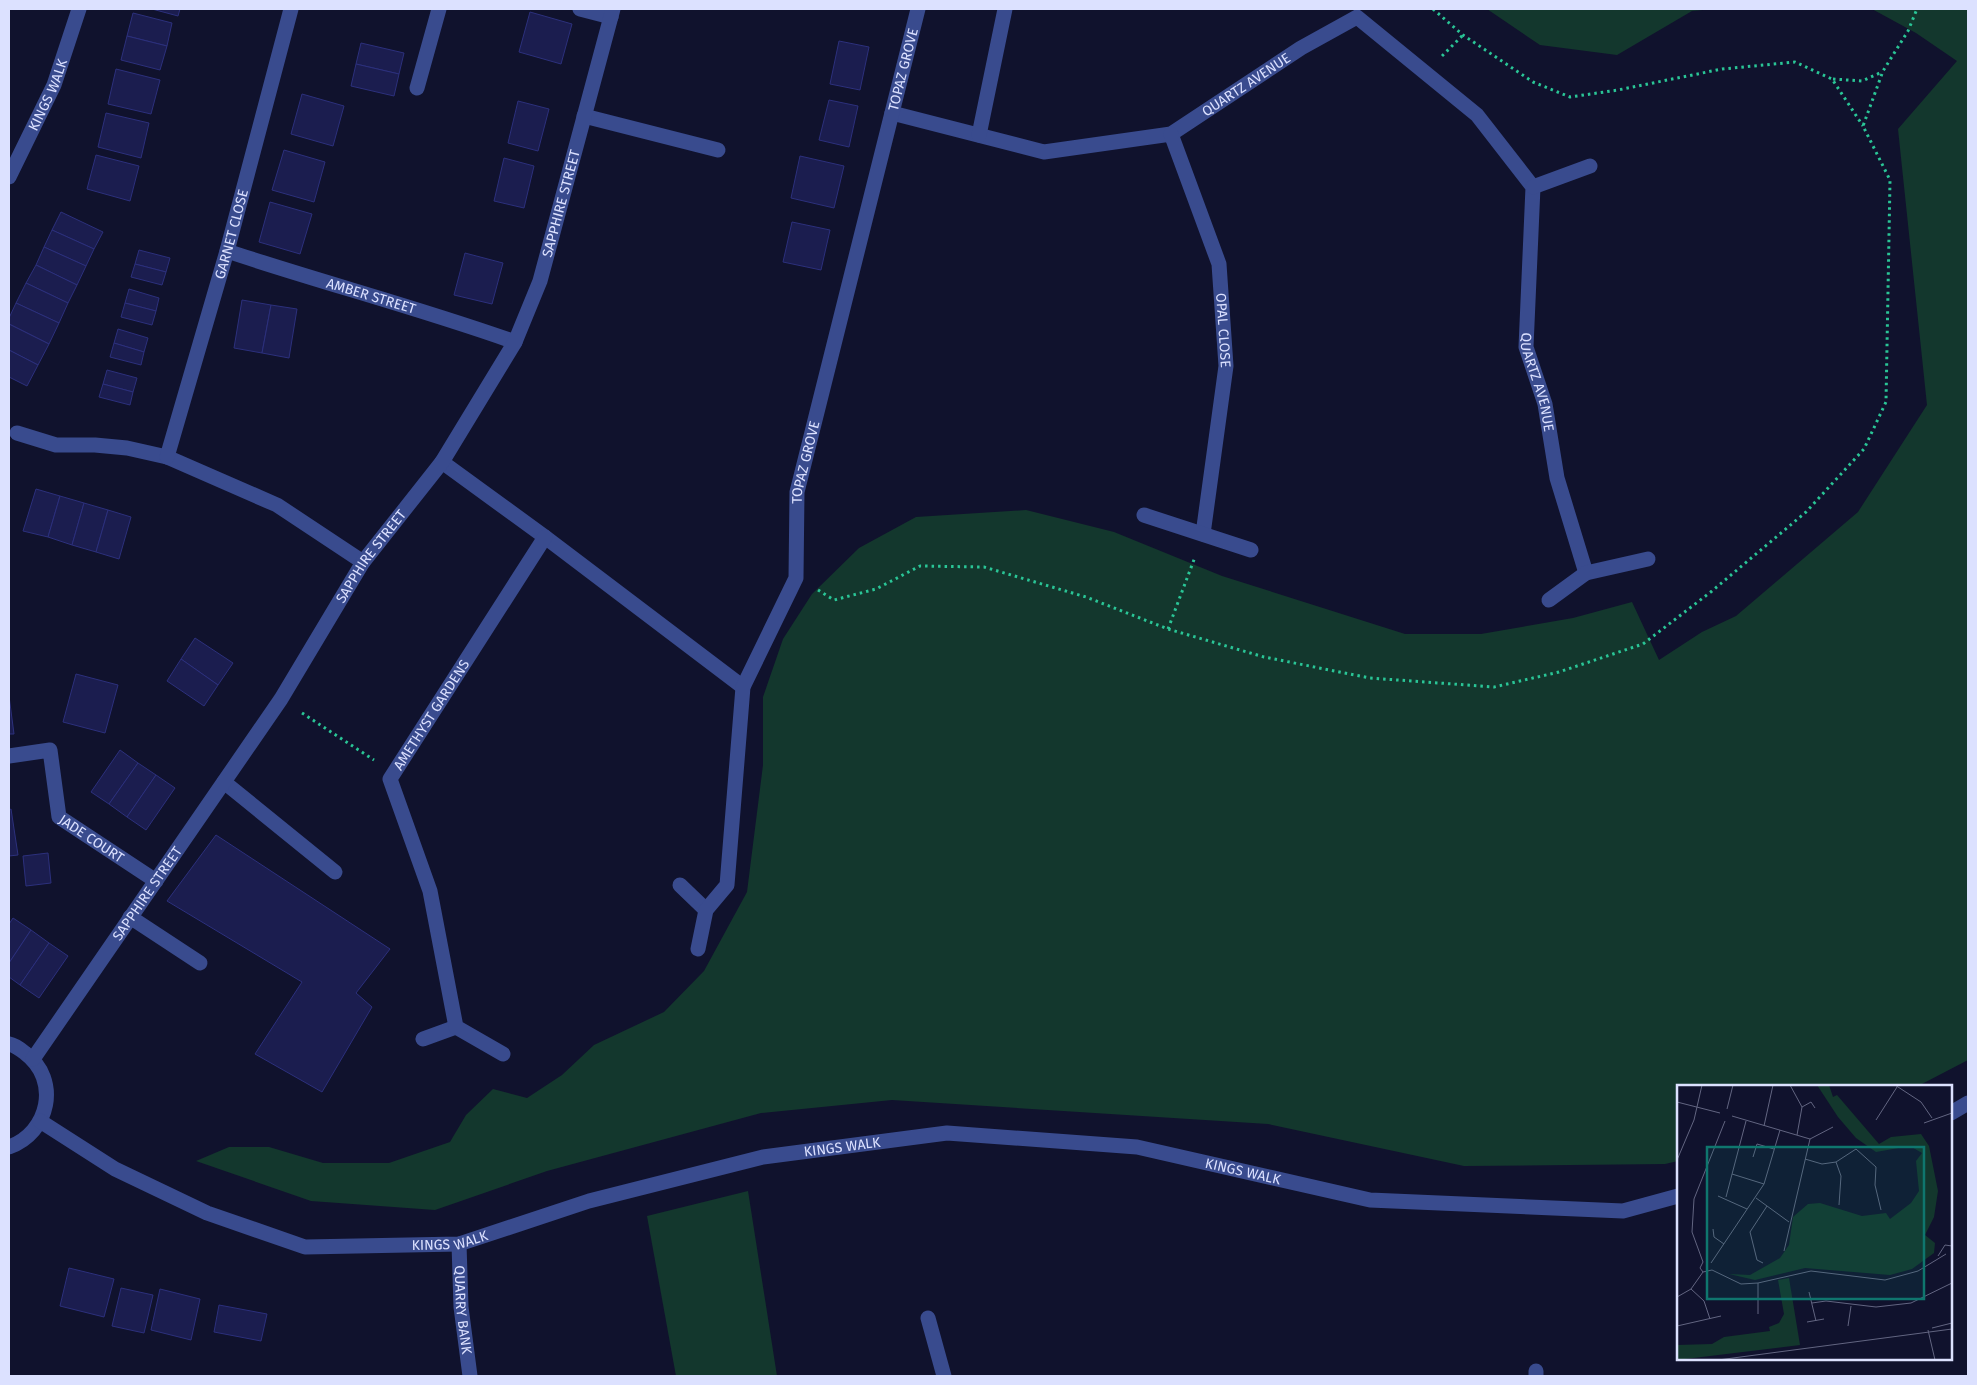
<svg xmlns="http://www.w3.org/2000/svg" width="1977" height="1385" viewBox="0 0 1977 1385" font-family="'Fira Sans',sans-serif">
	<rect width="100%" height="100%" fill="#10122d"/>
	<!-- green -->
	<g fill="#13372d">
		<path d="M1487,9h226l-21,2 -75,44 -77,-10z"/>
		<path d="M1872,9h96v1051l-50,26h-240v75l-13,3 -201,2 -196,-42 -376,-24 -131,13 -214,58 -112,39 -124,-9 -115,-40 33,-14h40l54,16h66l61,-21 16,-27 27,-26 34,9 35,-23 32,-30 70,-33 40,-41 43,-79 16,-127v-68l20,-58 29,-45 47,-46 57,-31 110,-7 88,22 108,44 183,58h76l92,-16 59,-16 27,58 43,-28 34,-16 122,-104 69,-107 -29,-276 59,-68 -41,-28z"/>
		<path d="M748,1191l29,185h-101l-29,-160z"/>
	</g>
	<!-- building -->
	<g fill="#1b1d4f" stroke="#2c307c">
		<path d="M152,9h28l-2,7z"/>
		<path d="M530,12l42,12 -11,40 -42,-12z"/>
		<path d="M133,13l39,10 -5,23 -40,-10z"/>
		<path d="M127,36l40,10 -7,24 -39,-10z"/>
		<path d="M839,41l30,6 -9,43 -30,-6z"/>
		<path d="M361,43l43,10 -5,21 -43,-10z"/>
		<path d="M356,64l43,10 -5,22 -43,-10z"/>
		<path d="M116,69l44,11 -9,34 -43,-10z"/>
		<path d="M302,94l42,12 -11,40 -42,-12z"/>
		<path d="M829,100l29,6 -9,41 -30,-7z"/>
		<path d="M518,101l31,8 -11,42 -30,-8z"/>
		<path d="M106,113l43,10 -8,35 -43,-11z"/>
		<path d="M284,150l41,12 -11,40 -42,-12z"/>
		<path d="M96,155l43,11 -9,35 -43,-12z"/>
		<path d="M800,156l44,10 -10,42 -43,-10z"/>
		<path d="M504,158l30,8 -10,42 -30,-7z"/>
		<path d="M270,202l42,12 -12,40 -41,-12z"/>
		<path d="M61,212l42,20 -9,17 -42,-19z"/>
		<path d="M792,222l38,8 -9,40 -38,-8z"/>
		<path d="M52,230l42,19 -8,17 -42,-19z"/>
		<path d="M44,247l42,19 -9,19 -41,-20z"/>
		<path d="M139,250l31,8 -4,14 -31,-8z"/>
		<path d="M465,253l38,10 -11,41 -38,-9z"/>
		<path d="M135,264l31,8 -4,13 -31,-8z"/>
		<path d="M36,265l41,20 -9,18 -42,-20z"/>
		<path d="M26,283l42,20 -9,20 -43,-20z"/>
		<path d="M129,289l30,9 -3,13 -31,-8z"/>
		<path d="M242,300l29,5 -9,48 -28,-5z"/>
		<path d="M16,303l43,20 -10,21 -40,-20v-6z"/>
		<path d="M125,303l31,8 -4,14 -31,-8z"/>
		<path d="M271,305l26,4 -8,49 -27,-5z"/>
		<path d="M9,324l40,20 -11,21 -29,-15z"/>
		<path d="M118,329l30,9 -4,14 -30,-9z"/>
		<path d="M114,343l30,9 -3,13 -31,-8z"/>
		<path d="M9,350l29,15 -11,21 -18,-9z"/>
		<path d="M107,370l30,8 -4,14 -30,-8z"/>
		<path d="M103,384l30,8 -3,13 -31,-8z"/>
		<path d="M36,489l24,7 -12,41 -25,-6z"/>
		<path d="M60,496l24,7 -12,42 -24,-8z"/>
		<path d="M84,503l24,7 -12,42 -24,-7z"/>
		<path d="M108,510l23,7 -12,42 -23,-7z"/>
		<path d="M195,638l38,25 -15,22 -37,-26z"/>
		<path d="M181,659l37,26 -14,21 -37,-25z"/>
		<path d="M76,674l42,11 -13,48 -42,-11z"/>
		<path d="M9,696l5,38h-5z"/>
		<path d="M120,750l18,13 -29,41 -18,-12z"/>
		<path d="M138,763l18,12 -29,42 -18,-13z"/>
		<path d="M156,775l19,13 -29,42 -19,-13z"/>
		<path d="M11,809l7,46 -9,1v-46z"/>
		<path d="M216,835l174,114 -34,44 16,14 -50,85 -67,-38 47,-72 -135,-81z"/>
		<path d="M48,853l3,30 -25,3 -3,-30z"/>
		<path d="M13,918l18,12 -22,33v-39z"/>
		<path d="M31,930l18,13 -29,42 -11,-8v-14z"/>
		<path d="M49,943l19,13 -29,42 -19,-13z"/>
		<path d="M69,1268l45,11 -10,38 -44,-11z"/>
		<path d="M121,1288l32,7 -9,38 -32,-7z"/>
		<path d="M160,1289l40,10 -9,41 -40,-10z"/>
		<path d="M219,1305l48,9 -6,27 -47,-9z"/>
	</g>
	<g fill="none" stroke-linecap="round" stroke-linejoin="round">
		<!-- path -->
		<g stroke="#2ac596" stroke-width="3" stroke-dasharray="2.5 4" stroke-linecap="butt">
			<path d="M1433,9l30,26 70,47 37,15 48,-7 104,-21 73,-7 37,17 31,47"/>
			<path d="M1442,56l21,-21"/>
			<path d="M1833,79l29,2 20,-9"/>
			<path d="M818,590l16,10 42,-11 44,-23 64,1 102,30 82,32 96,28 106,21 124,9 65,-15 84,-28 69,-53 94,-79 58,-63 22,-47 4,-222 -27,-54 20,-55 25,-40 9,-22"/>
			<path d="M1168,629l27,-72"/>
			<path d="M302,713l72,47"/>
		</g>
		<!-- minor -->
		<g stroke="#394b8e" stroke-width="15">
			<path d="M580,9l31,8"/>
			<path d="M417,88l22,-79"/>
			<path id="s1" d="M892,113l152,39 127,-18 130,-86 56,-31 120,98 56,72 -7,160 19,57 12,74 29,95"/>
			<path d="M584,116l134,34"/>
			<path id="s2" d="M1171,134l48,130 7,102 -23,168"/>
			<path d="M979,135l26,-126"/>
			<path id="s3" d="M9,177l45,-92 25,-76"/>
			<path d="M1533,187l57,-21"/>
			<path id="s4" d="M227,251c96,32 193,57 288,91"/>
			<path d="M17,433l39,12h39l32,3 40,9 110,48 86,57"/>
			<path id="s5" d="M167,457l60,-206 64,-242"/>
			<path d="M442,462l103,75 198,150"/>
			<path d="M1144,515l107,35"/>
			<path d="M1549,600l37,-27 62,-14"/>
			<path id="s6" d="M9,756l41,-6 9,67 97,64"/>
			<path d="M224,782l111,90"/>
			<path d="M680,885l26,25"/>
			<path d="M130,917l70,46"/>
			<path id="s7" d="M698,949l8,-39 21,-25 16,-198 53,-109 1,-86 121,-483"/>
			<path d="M423,1039l33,-12"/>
			<path d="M9,1044c6,1 11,5 16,9 36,27 24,80 -16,94"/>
			<path id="s8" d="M503,1054l-47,-27 -26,-136 -40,-112 155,-242"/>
			<path id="s9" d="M33,1059l248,-360 82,-137 79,-100 73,-120 25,-61 73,-272"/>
			<path d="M1951,1113l17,-10"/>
			<path id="s10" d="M40,1121l75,48 92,44 98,34 154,-3 130,-43 174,-44 184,-24 190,14 233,53 253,11 55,-15"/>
			<path id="s11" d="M459,1244l2,63 9,69"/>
			<path d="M928,1318l16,58"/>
			<path d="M1536,1371v5"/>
		</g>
	</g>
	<g text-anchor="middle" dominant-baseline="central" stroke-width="4" stroke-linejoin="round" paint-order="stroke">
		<!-- street labels -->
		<g font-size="14" fill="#dce1ff" stroke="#10122d">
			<text stroke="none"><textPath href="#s7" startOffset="914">TOPAZ GROVE</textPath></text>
			<text stroke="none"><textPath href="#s1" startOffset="375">QUARTZ AVENUE</textPath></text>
			<text stroke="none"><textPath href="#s3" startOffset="91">KINGS WALK</textPath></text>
			<text stroke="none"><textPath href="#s9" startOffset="1011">SAPPHIRE STREET</textPath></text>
			<text stroke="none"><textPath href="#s5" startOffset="232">GARNET CLOSE</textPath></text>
			<text stroke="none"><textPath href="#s4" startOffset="151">AMBER STREET</textPath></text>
			<text stroke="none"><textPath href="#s2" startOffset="205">OPAL CLOSE</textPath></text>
			<text stroke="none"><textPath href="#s1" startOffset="948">QUARTZ AVENUE</textPath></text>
			<text stroke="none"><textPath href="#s7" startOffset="509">TOPAZ GROVE</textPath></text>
			<text stroke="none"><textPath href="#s9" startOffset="606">SAPPHIRE STREET</textPath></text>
			<text stroke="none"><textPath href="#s8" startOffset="388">AMETHYST GARDENS</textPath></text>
			<text stroke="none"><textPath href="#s6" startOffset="148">JADE COURT</textPath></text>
			<text stroke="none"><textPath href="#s9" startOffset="201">SAPPHIRE STREET</textPath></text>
			<text stroke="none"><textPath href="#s10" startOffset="845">KINGS WALK</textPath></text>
			<text stroke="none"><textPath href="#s10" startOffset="1250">KINGS WALK</textPath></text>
			<text stroke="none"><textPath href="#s10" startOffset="440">KINGS WALK</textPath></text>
			<text stroke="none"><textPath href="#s11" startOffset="66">QUARRY BANK</textPath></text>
		</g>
	</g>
	<!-- overview -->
	<g transform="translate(1677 1085)">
		<rect width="275" height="275" fill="#10122d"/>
		<path d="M140,0h12l4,12 4,-2 42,49 12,-7 30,-3 8,12 9,45 -4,26 -9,18 10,8 -1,10 -22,16 -22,6 -85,-7 -50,12 -26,-6 21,1 30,-17 9,-13 4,-28 15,-13 12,-1 42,13 24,-3 4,6 21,-16 8,-12 -3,-30 6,-8 -12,-7 -34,6 -20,-14 -18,-21zM112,193l11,67 -123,15v-15l35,-1 12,-7 46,-6 -1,-4 10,-4 5,-9 -6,-34z" fill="#13372d"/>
		<path fill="none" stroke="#626581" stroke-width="1" d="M113,0l12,22 -5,28M218,0l26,17 11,16M0,17l43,11M125,22l9,-5 4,6M50,24l6,-24M55,31l78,23M199,35l21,-33M247,38l28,-10M87,41l9,-41M133,54l23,-12M76,72l4,-13 17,5M128,74l17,5 14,-2 20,-13 20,18 -1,18 6,25M0,75l17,-40 8,-35M159,77l5,14 -2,29M55,89l32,10M41,111l29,13M49,112l20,-76M79,113l33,24M36,144l1,8 10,7M107,166l26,-112M261,171l7,-11 7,1M26,177l-11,-30 2,-33 31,-78M26,177l-3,6 3,4 9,-2M34,178l53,-79 16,-54M86,178l-6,-3 -7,-28 17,-26M35,185l29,14 17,-1 53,-12 74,9 33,-9 28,-17M81,198v31M14,204l13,12 6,18M132,207l7,29M0,212l14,-8 12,-17M135,218l14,-2 50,6 35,-4 41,-20M130,237l17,-3M0,241l44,-10M171,241l3,-20M255,243l20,-5M251,245l7,30M41,275l234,-31"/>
		<path fill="#0f766e" fill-opacity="0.15" stroke="#0f766e" stroke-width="2.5" d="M30,62h217v152h-217z"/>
		<rect width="275" height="275" fill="none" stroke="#dce1ff" stroke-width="2.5"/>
	</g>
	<!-- border -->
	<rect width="1977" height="1385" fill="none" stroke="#dce1ff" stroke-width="20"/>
</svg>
